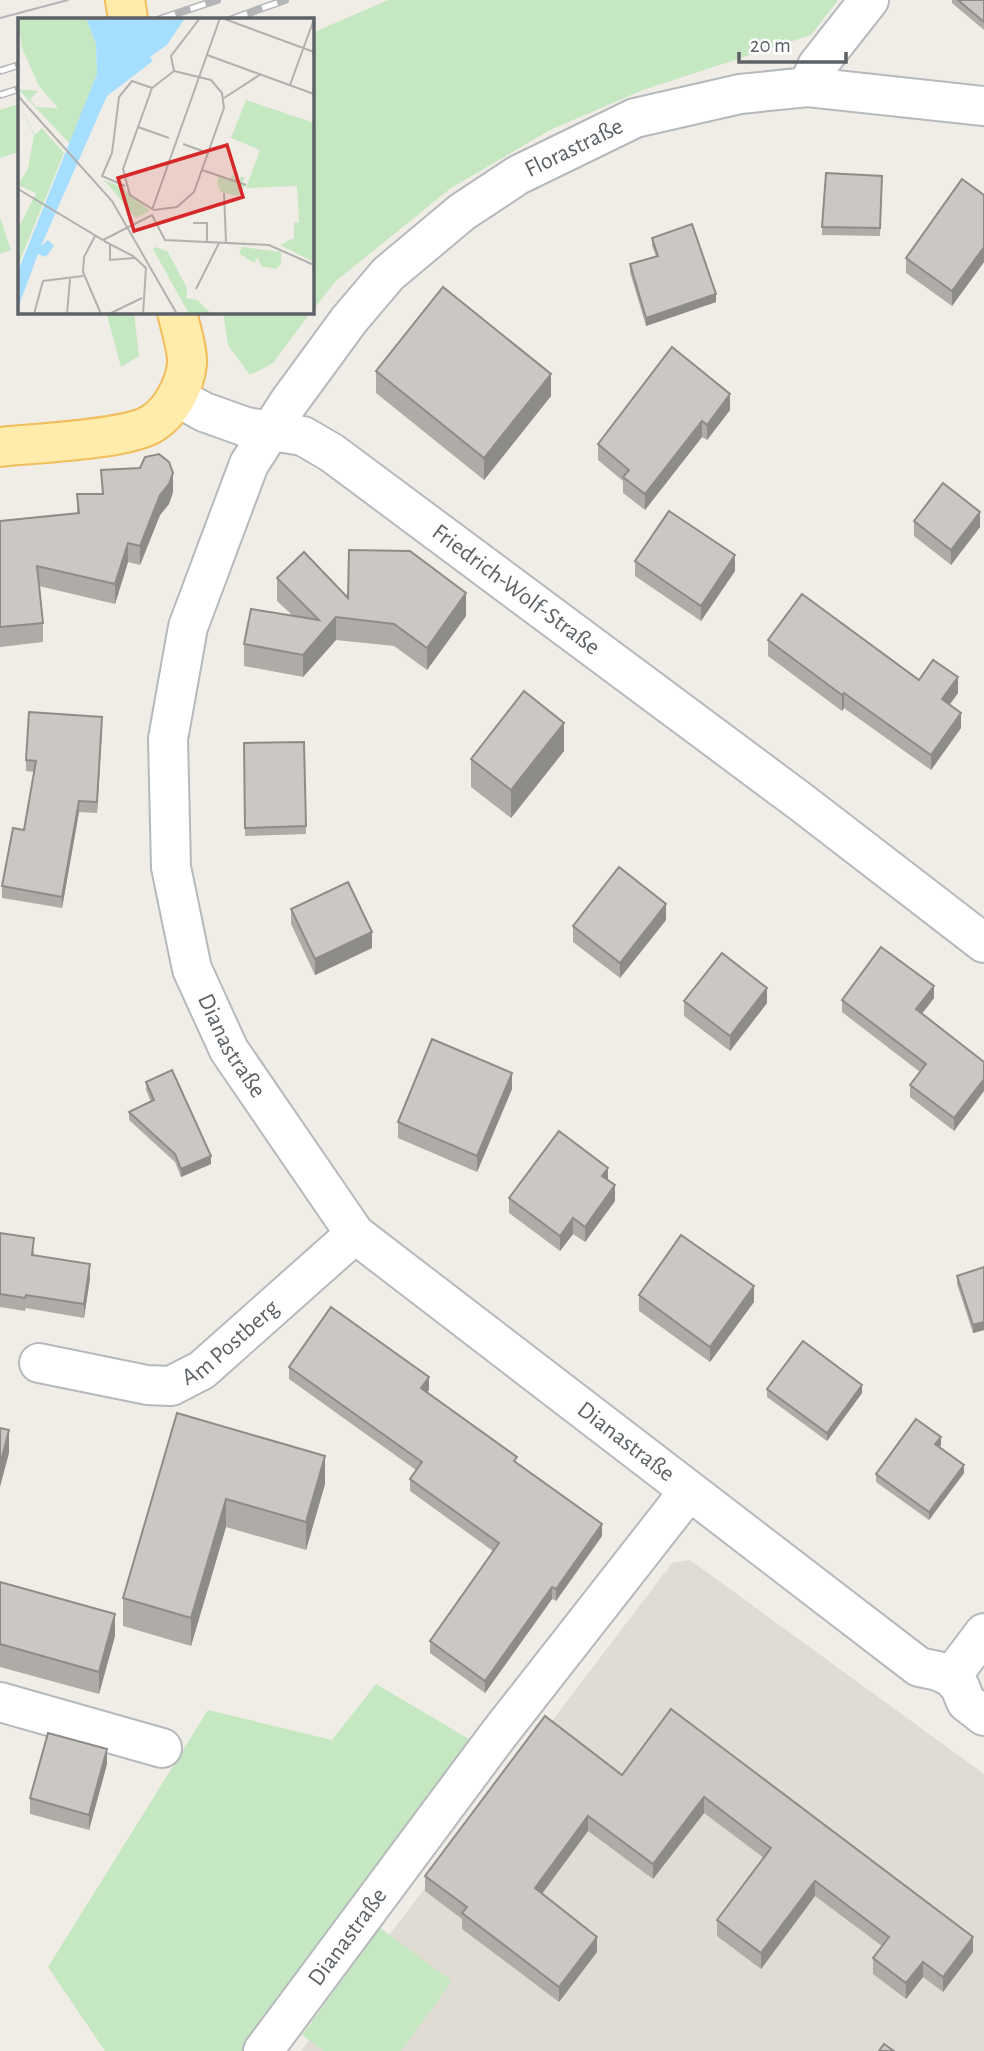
<svg xmlns="http://www.w3.org/2000/svg" width="984" height="2051" viewBox="0 0 984 2051" font-family="'Alegreya Sans',sans-serif">
	<rect width="100%" height="100%" fill="#f0ede6"/>
	<!-- education -->
	<path fill="#e0dcd4" d="M690,1560l294,214v277h-683l371,-488z"/>
	<!-- green -->
	<g fill="#c5e7c2">
		<path d="M388,0h450l-27,35 -168,55 -93,40 -99,58 -115,93 -24,30v-278z"/>
		<path d="M19,104v48l-19,6v-48z"/>
		<path d="M0,217l11,33 -11,4z"/>
		<path d="M106,312h28l5,44 -18,11z"/>
		<path d="M223,312h88l-38,51 -23,12 -22,-30z"/>
		<path d="M376,1684l125,74 -221,293h-175l-57,-84 160,-257 124,30z"/>
		<path d="M380,1928l72,53 -51,70h-77l-22,-16z"/>
	</g>
	<g fill="none" stroke-linecap="round" stroke-linejoin="round">
		<defs>
			<g id="minor">
				<path d="M808,87l9,-21 52,-66"/>
				<path id="s1" d="M984,106l-176,-19 -68,7 -105,24 -117,57 -56,37 -74,62 -39,46 -60,82 -40,62 -61,163 -20,112 3,128 21,102 37,81 126,184 564,433 19,4 13,6 9,10 6,15 18,14"/>
				<path id="s2" d="M177,397l27,15 42,15 57,9 29,17 469,349 183,141"/>
				<path id="s3" d="M39,1363l108,22 24,1 31,-16 153,-136"/>
				<path d="M951,1677l33,-44"/>
				<path d="M0,1702l162,46"/>
				<path id="s4" d="M263,2051l235,-316 191,-244"/>
			</g>
			<g id="major">
				<path d="M125,0l3,19"/>
				<path d="M0,447c33,-4 129,-7 153,-24 18,-11 32,-38 34,-59 1,-14 -7,-38 -10,-52"/>
			</g>
		</defs>
		<!-- minor casing -->
		<use href="#minor" stroke="#b6b9bc" stroke-width="42"/>
		<!-- major casing -->
		<use href="#major" stroke="#f2be5c" stroke-width="42"/>
		<!-- minor -->
		<use href="#minor" stroke="#fff" stroke-width="38"/>
		<!-- major -->
		<use href="#major" stroke="#ffecab" stroke-width="38"/>
		<!-- tram -->
		<path stroke="#b4b5b6" stroke-width="2" d="M0,18l68,-18"/>
		<defs>
			<g id="rail">
				<path d="M160,19l57,-19"/>
				<path d="M232,19l53,-19"/>
				<path d="M0,71l19,-6"/>
				<path d="M0,95l19,-6"/>
			</g>
		</defs>
		<!-- rail casing -->
		<use href="#rail" stroke="#b4b5b6" stroke-width="8"/>
		<!-- rail -->
		<use href="#rail" stroke="#fff" stroke-width="5" stroke-dasharray="16" stroke-linecap="butt"/>
	</g>
	<!-- wall -->
	<g fill="#afaca8">
		<path d="M952,0h32v30l-32,-27z"/>
		<path d="M882,176l-2,60 -58,-1v-8z"/>
		<path d="M984,195v67l-32,44 -46,-33v-15z"/>
		<path d="M652,238l64,64 -70,24 -16,-54v-8l26,-8 -4,-10z"/>
		<path d="M376,371l175,25 -67,84 -108,-87z"/>
		<path d="M730,410l-23,30 -5,-3 -57,73 -22,-17v-12l-25,-21v-16z"/>
		<path d="M101,470l72,22 -4,12 -9,11 -20,50 -12,-3 -13,42 -76,-18 4,37v19l-43,5v-126l77,-8v-19h25z"/>
		<path d="M914,521l66,6 -29,38 -37,-29z"/>
		<path d="M635,561l100,10 -34,50 -66,-45z"/>
		<path d="M277,578l71,20 118,18 -39,54 -33,-24 -58,-6 -33,37 -59,-11v-22l49,-28 -16,-15z"/>
		<path d="M768,640l151,40 39,13 -8,11 11,24 -30,42 -87,-62 -2,3 -74,-55z"/>
		<path d="M102,728l-5,85 -18,-1 -17,96 -60,-10v-12l22,-56 10,-58 -8,-1v-11z"/>
		<path d="M304,742l2,92 -61,2 -1,-93z"/>
		<path d="M564,751l-53,67 -40,-31v-28z"/>
		<path d="M291,909l81,39 -57,27 -24,-51z"/>
		<path d="M666,920l-46,58 -47,-36v-16z"/>
		<path d="M934,998l-12,16 62,48v29l-30,40 -44,-34v-12l10,-13 -78,-60v-12z"/>
		<path d="M684,1001l83,2 -37,48 -46,-35z"/>
		<path d="M146,1082l65,82 -30,13 -6,-15 -46,-42v-8l22,-10 -5,-12z"/>
		<path d="M512,1089l-35,83 -79,-34v-16z"/>
		<path d="M509,1198l106,3 -30,41 -12,-8 -13,17 -51,-38z"/>
		<path d="M0,1233l34,19v3l56,23 -6,40 -58,-10 -1,3 -25,-4z"/>
		<path d="M984,1267v63l-11,3 -16,-49v-8z"/>
		<path d="M639,1295l115,7 -44,60 -71,-51z"/>
		<path d="M289,1367l140,23 -2,2 90,71 85,73 -46,65 -4,-2 -67,94 -55,-40v-12l63,-90 -83,-60v-12l6,-9 -127,-91z"/>
		<path d="M767,1389l95,4 -35,48 -60,-44z"/>
		<path d="M177,1413l148,71 -19,66 -80,-23 -35,119 -68,-20v-28z"/>
		<path d="M941,1445l-2,2 25,26 -35,47 -53,-38v-8z"/>
		<path d="M0,1582l115,54 -16,58 -99,-27z"/>
		<path d="M671,1709l302,243 -30,40 -20,-15 -17,22 -33,-25v-16l9,-12 -67,-50 -54,73 -44,-33v-16l47,-62 -60,-45 -51,66 -65,-48 -46,63 55,58 -38,50 -97,-73v-10l-37,-28v-15l197,-101z"/>
		<path d="M107,1764l-18,66 -59,-16v-16z"/>
	</g>
	<!-- shaded-wall -->
	<g fill="#8e8c88">
		<path d="M984,247v15l-32,44v-15z"/>
		<path d="M716,294v8l-70,24v-8z"/>
		<path d="M551,374v22l-67,84v-22z"/>
		<path d="M730,394v16l-23,30v-15z"/>
		<path d="M702,421v16l-57,73v-16z"/>
		<path d="M173,473v19l-4,12 -9,11 -20,50v-19l20,-51z"/>
		<path d="M980,512v15l-29,38v-15z"/>
		<path d="M128,543v19l-13,42v-20z"/>
		<path d="M735,555v16l-34,50v-15z"/>
		<path d="M466,593v23l-39,54v-22z"/>
		<path d="M336,617v23l-33,37v-22z"/>
		<path d="M958,677v16l-16,22v-16z"/>
		<path d="M844,693v15l-2,3v-16z"/>
		<path d="M961,713v15l-30,42v-15z"/>
		<path d="M102,717v11l-5,85v-11z"/>
		<path d="M564,723v28l-53,67v-28z"/>
		<path d="M79,801v11l-17,96v-11z"/>
		<path d="M666,904v16l-46,58v-15z"/>
		<path d="M372,932v16l-57,27v-16z"/>
		<path d="M934,986v12l-18,23v-12z"/>
		<path d="M767,988v15l-37,48v-15z"/>
		<path d="M512,1073v16l-35,83v-16z"/>
		<path d="M984,1079v12l-30,40v-13z"/>
		<path d="M211,1156v8l-30,13v-8z"/>
		<path d="M608,1168v15l-6,-7z"/>
		<path d="M615,1185v16l-30,41v-15z"/>
		<path d="M573,1218v16l-13,17v-15z"/>
		<path d="M90,1264v14l-6,40v-14z"/>
		<path d="M754,1286v16l-44,60v-15z"/>
		<path d="M984,1322v8l-11,3v-8z"/>
		<path d="M429,1377v13l-8,11v-13z"/>
		<path d="M862,1385v8l-35,48v-8z"/>
		<path d="M9,1430v23l-9,34v-22z"/>
		<path d="M941,1437v8l-6,7v-8z"/>
		<path d="M325,1456v28l-19,66v-28z"/>
		<path d="M964,1465v8l-35,47v-8z"/>
		<path d="M226,1499v28l-35,119v-28z"/>
		<path d="M602,1524v12l-46,65v-12z"/>
		<path d="M552,1587v12l-67,94v-12z"/>
		<path d="M115,1614v22l-16,58v-22z"/>
		<path d="M107,1749v15l-18,66v-15z"/>
		<path d="M704,1797v16l-51,66v-15z"/>
		<path d="M588,1816v15l-53,72v-15z"/>
		<path d="M815,1881v15l-54,73v-16z"/>
		<path d="M597,1937v15l-38,50v-15z"/>
		<path d="M973,1937v15l-30,40v-15z"/>
		<path d="M923,1962v15l-17,22v-16z"/>
	</g>
	<!-- building -->
	<g fill="#cbc8c3" stroke="#8e8c88" stroke-width="2">
		<path d="M958,0h26v22z"/>
		<path d="M826,173l56,3 -2,52 -58,-1z"/>
		<path d="M962,179l22,16v52l-32,44 -46,-33z"/>
		<path d="M692,224l24,70 -70,24 -16,-54 28,-8 -6,-18z"/>
		<path d="M443,287l108,87 -67,84 -108,-87z"/>
		<path d="M672,347l58,47 -23,31 -5,-4 -57,73 -22,-17 6,-7 -31,-26z"/>
		<path d="M159,454l10,8 4,11 -4,11 -9,11 -20,51 -12,-3 -13,41 -78,-18 6,57 -43,4v-106l79,-8 -2,-19h26l-2,-24 39,-2 5,-11z"/>
		<path d="M943,483l37,29 -29,38 -37,-29z"/>
		<path d="M669,511l66,44 -34,51 -66,-45z"/>
		<path d="M349,550l61,1 56,42 -39,55 -33,-24 -58,-7 -33,38 -59,-11 7,-35 68,11 -42,-42 27,-26 44,46z"/>
		<path d="M802,594l117,86 14,-20 25,17 -16,22 19,14 -30,42 -87,-62 -2,2 -74,-55z"/>
		<path d="M524,691l40,32 -53,67 -40,-31z"/>
		<path d="M29,712l73,5 -5,85 -18,-1 -17,96 -60,-11 11,-58 11,2 12,-69 -10,-1z"/>
		<path d="M304,742l2,84 -61,2 -1,-85z"/>
		<path d="M619,867l47,37 -46,59 -47,-37z"/>
		<path d="M348,882l24,50 -57,27 -24,-50z"/>
		<path d="M881,947l53,39 -18,23 68,53v17l-30,39 -44,-33 16,-21 -84,-64z"/>
		<path d="M722,953l45,35 -37,48 -46,-35z"/>
		<path d="M432,1039l80,34 -35,83 -79,-34z"/>
		<path d="M172,1070l39,86 -30,13 -6,-15 -46,-42 25,-12 -8,-18z"/>
		<path d="M559,1131l49,37 -6,8 13,9 -30,42 -12,-9 -13,18 -51,-38z"/>
		<path d="M0,1233l34,5 -2,17 58,9 -6,40 -58,-9 -1,3 -25,-4z"/>
		<path d="M681,1235l73,51 -44,61 -71,-52z"/>
		<path d="M984,1267v55l-11,3 -16,-49z"/>
		<path d="M331,1307l98,70 -8,11 96,69 -3,4 88,63 -46,65 -4,-2 -67,94 -55,-40 69,-98 -89,-64 12,-17 -133,-95z"/>
		<path d="M803,1341l59,44 -35,48 -60,-44z"/>
		<path d="M177,1413l148,43 -19,66 -80,-23 -35,119 -68,-20z"/>
		<path d="M916,1419l25,18 -6,7 29,21 -35,47 -53,-38z"/>
		<path d="M0,1428l9,2 -9,35z"/>
		<path d="M0,1582l115,32 -16,58 -99,-28z"/>
		<path d="M671,1709l302,228 -30,40 -20,-15 -17,21 -33,-25 16,-21 -74,-56 -54,72 -44,-33 54,-72 -67,-51 -51,67 -65,-48 -53,72 62,49 -38,50 -97,-74 5,-6 -42,-31 120,-160 77,59z"/>
		<path d="M48,1733l59,16 -18,66 -59,-17z"/>
		<path d="M884,2044l10,7h-15z"/>
	</g>
	<g text-anchor="middle" dominant-baseline="central" stroke-width="7" stroke-linejoin="round" paint-order="stroke">
		<!-- street labels -->
		<g font-size="24" fill="#5d6266" stroke="#fff">
			<text transform="translate(574 148) rotate(-26)">Florastraße</text>
			<text stroke="none"><textPath href="#s2" startOffset="396">Friedrich-Wolf-Straße</textPath></text>
			<text stroke="none"><textPath href="#s1" startOffset="1489">Dianastraße</textPath></text>
			<text stroke="none"><textPath href="#s3" startOffset="208">Am Postberg</textPath></text>
			<text stroke="none"><textPath href="#s1" startOffset="2056">Dianastraße</textPath></text>
			<text stroke="none"><textPath href="#s4" startOffset="142">Dianastraße</textPath></text>
		</g>
	</g>
	<!-- overview -->
	<g transform="translate(18 18)">
		<rect width="296" height="296" fill="#f0ede6"/>
		<path d="M0,0h68l10,26 1,30 -26,71 -53,-56 20,2 -8,8 6,8 22,1 -19,-22 -17,-38zM0,82l17,35 7,-7 22,25 -46,112v-36l18,-36 -18,-8 10,-16 6,-34zM228,82l68,23v139l-34,-17 14,-7v-15l5,-1 -2,-36 -51,2 14,-38 -29,-12zM214,156l7,8 2,-6 4,2 -3,4 4,3 -8,11 -17,-4 -4,-9 2,-8 11,4zM86,162l18,7 28,24 -14,7zM138,229l12,5 19,36 -1,10 11,2 15,14h-23l-36,-65zM224,229l39,5v12l-5,5 -15,-3 -3,-9 -4,6 -15,-10z" fill="#c5e7c2"/>
		<path d="M68,0h99l-18,27 -17,12 3,4 -46,35 -66,150 7,-6 6,6 -8,11 -8,-3 -20,54v-37l79,-197 -1,-30z" fill="#a6deff"/>
		<path fill="none" stroke="#b1b1af" stroke-width="2" d="M204,0l92,34M0,22v21M189,37l107,39M156,53l37,9 11,13 2,15 -30,84 -17,15 -23,3 -24,-15 -7,-26 29,-81zM156,53l-3,-15 29,-38M272,67l24,-66M0,78l94,105 65,113M206,80l37,-24M120,109l31,11M165,126l25,9M184,152l44,15M107,168l-23,-10 10,-23 7,-56 13,-16 20,7M0,171l85,51 49,-25 13,25 104,5 45,20M206,175l2,49M134,192l68,-192M175,205h14v18M77,218l-11,21 -1,15 18,42M86,223l29,15 13,12 -3,46M92,227v15l24,-2M178,271l23,-46M16,296l9,-33 40,-5M49,296l3,-35M91,296l33,-16"/>
		<path fill="#d62828" fill-opacity="0.15" stroke="#d62828" stroke-width="3.5" d="M209,127l16,52 -109,34 -16,-53z"/>
		<rect width="296" height="296" fill="none" stroke="#5d6266" stroke-width="3.5"/>
	</g>
	<!-- scale -->
	<path d="M739 52v10h107v-10" fill="none" stroke="#5d6266" stroke-width="3.5"/>
	<text x="750" y="52" font-size="21" fill="#5d6266" stroke="#ffffff" stroke-width="5" paint-order="stroke">20 m</text>
</svg>
